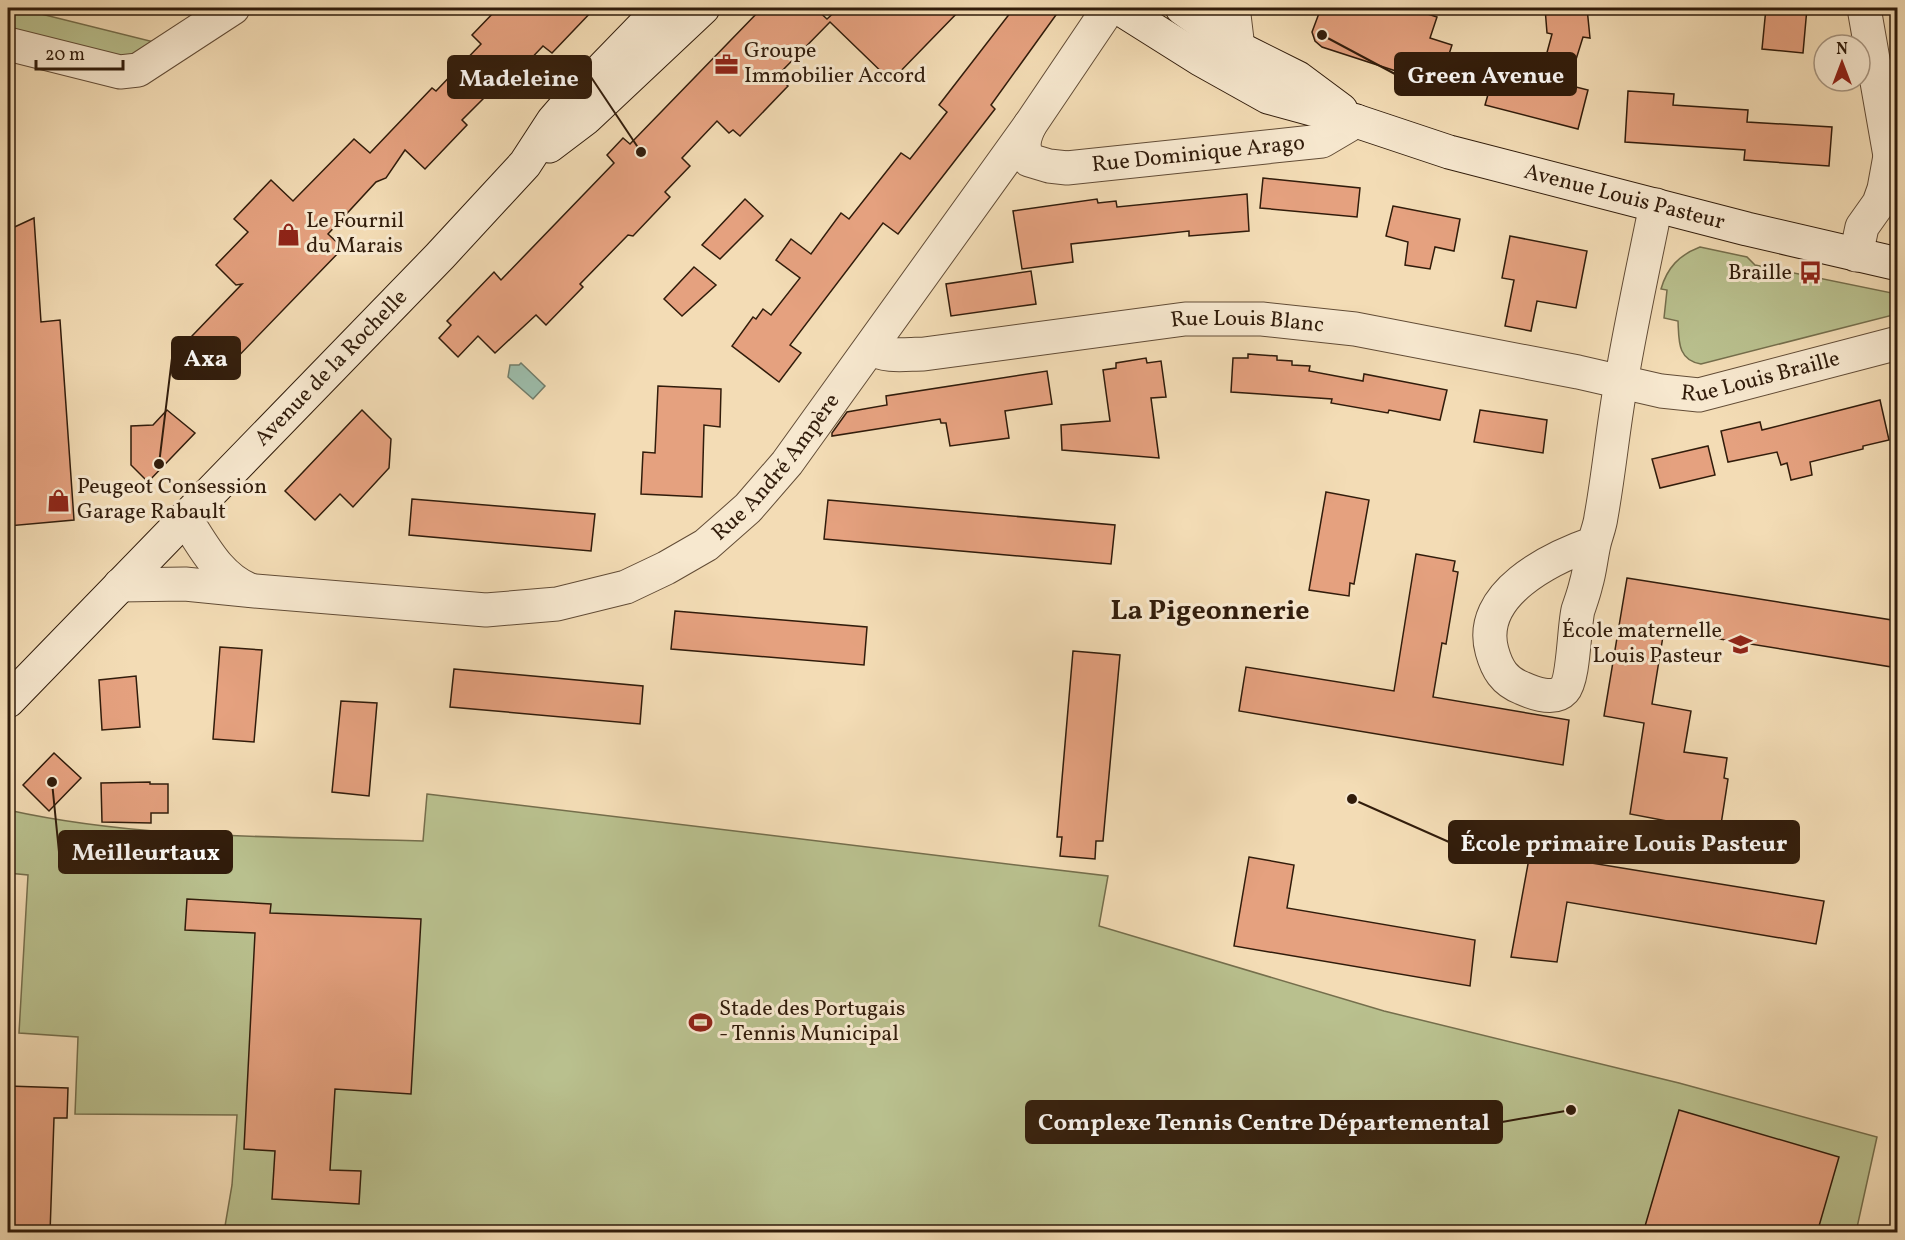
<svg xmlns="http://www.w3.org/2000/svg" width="1905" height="1240" viewBox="0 0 1905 1240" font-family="Vollkorn,serif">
	<rect width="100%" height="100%" fill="#f3dcb5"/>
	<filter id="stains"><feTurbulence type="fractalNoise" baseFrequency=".00333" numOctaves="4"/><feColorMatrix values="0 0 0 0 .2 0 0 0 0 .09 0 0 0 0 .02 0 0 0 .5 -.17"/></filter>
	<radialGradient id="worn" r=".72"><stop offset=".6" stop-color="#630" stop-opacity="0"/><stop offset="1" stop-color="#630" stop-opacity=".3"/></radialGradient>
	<!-- green -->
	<g fill="#b9c08e" stroke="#756e4c" stroke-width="1.5">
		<path d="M8,8h9l141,35 -29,18 -121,-27z"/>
		<path d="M1700,247l47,10 8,8 142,29v20l-196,50c-24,-4 -22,-24 -23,-43l-14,-3 3,-28 -6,-1c6,-21 18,-34 39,-42z"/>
		<path d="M427,794l681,82 -9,50 285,85 295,72 198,54 -21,95h-1632l8,-47 5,-70 -162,-1 3,-77 -59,-4 9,-158 -20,-2v-63c135,30 276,26 415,31z"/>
	</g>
	<!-- water -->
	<path fill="#9cbcaa" stroke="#717c6a" stroke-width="1.5" d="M521,363l24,23 -12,13 -25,-22 2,-12h9z"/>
	<!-- building -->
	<g fill="#e5a17f" stroke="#311c0b" stroke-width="1.5">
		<path d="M498,8h97l-43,45 -9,-7 -39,41 -5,-4 -37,37 5,5 -42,44 -20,-19 -19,28 -10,4 -48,52 15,14 -117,121 -34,-33 50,-52 -6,1 -20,-20 32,-33 -14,-13 37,-39 22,21 61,-62 16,14 62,-65 4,3 45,-47 -9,-9z"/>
		<path d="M762,8h53l12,11 12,-11h123l-71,73 -61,-59 -53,54 11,10 -48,50 -7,-6 -4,3 -12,-12 -35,37 8,8 -25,26 5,5 -37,39 -5,-1 -48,49 3,3 -37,38 -10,-10 -41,38 -17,-17 -20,21 -19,-19 12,-13 -4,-4 47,-49 7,8 113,-117 -7,-8 16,-17 7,6z"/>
		<path d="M1014,8h47l-70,97 4,4 -97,125 -15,-11 -93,122 11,8 -22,29 -47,-36 21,-29 3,2 7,-10 8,6 29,-37 -24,-18 15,-21 20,15 30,-41 8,6 52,-66 9,6 37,-47 -8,-7z"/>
		<path d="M1321,8h88l28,9 -7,21 22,7 -13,40 -117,-38 -7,-6 -3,-9z"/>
		<path d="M1545,8h42l3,30 -7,-1 -15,48 20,5 -10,39 -93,-24 10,-35 44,12 13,-48 -5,-1z"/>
		<path d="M1766,8h41l-4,45 -41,-4z"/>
		<path d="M1628,91l46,3 -1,11 75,5 -1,12 85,5 -3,39 -85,-6 1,-10 -120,-8z"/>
		<path d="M1263,178l97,10 -3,29 -97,-9z"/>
		<path d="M1247,194l2,37 -60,5v-5l-118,13 2,18 -51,7 -9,-58 84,-12 1,4 18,-2 1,6z"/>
		<path d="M745,199l18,17 -43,43 -18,-14z"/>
		<path d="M1393,206l67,13 -6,32 -19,-4 -5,22 -25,-4 3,-23 -22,-6z"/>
		<path d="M34,218l7,104 19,-2 14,200 -66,6v-36l6,-4 -6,-87v-169z"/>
		<path d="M1510,236l77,15 -11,57 -39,-7 -6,30 -26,-5 9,-46 -12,-2z"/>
		<path d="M694,267l22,18 -34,31 -18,-17z"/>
		<path d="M1031,271l5,33 -85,12 -5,-32z"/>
		<path d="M1248,354l29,2v4l15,1v4l18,1 -1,5 54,10 1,-7 83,16 -7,30 -51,-10 -1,3 -57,-10 1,-4 -101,-7 2,-34h15z"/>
		<path d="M1146,358l1,5 14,-2 5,36 -15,1 8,60 -97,-8 -1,-25 49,-4 -7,-51 13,-2v-5z"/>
		<path d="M1047,371l5,33 -47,7 4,27 -59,8 -4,-23h-5l-1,-4 -108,17v-3l15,-21 40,-7 -1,-9z"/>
		<path d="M658,386l63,3 -1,38 -16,-2 -2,72 -61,-3 2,-42 12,1z"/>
		<path d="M1880,400l9,40 -26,6v3l-53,13 2,13 -21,5 -4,-17 -6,2 -4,-13 -49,10 -7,-31 39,-9 2,8z"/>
		<path d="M167,410l28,23 -47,49 -17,-17v-39l22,-1z"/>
		<path d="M362,410l29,29 -2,29 -36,39 -13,-13 -25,26 -30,-29z"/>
		<path d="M1480,410l67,10 -4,33 -69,-11z"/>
		<path d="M1708,446l7,29 -55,13 -8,-29z"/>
		<path d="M1326,492l43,8 -15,84 -4,-1 -1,13 -40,-6z"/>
		<path d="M412,499l183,15 -4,37 -182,-16z"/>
		<path d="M828,500l287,25 -4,39 -287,-25z"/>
		<path d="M1416,554l39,7 -2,10 5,1 -12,72 -4,-1 -9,54 136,23 -6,45 -324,-54 7,-44 148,24z"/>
		<path d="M1627,578l271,43v47l-234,-38 -12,74 39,7 -7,41 43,6 -3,20 4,1 -8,52 -90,-17 14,-91 -40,-7z"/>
		<path d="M675,611l192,16 -3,38 -193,-16z"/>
		<path d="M220,647l42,3 -8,92 -41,-3z"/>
		<path d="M1073,651l47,4 -17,186h-7l-1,18 -35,-3 2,-19h-5z"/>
		<path d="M454,669l189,17 -3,38 -190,-17z"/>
		<path d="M136,676l4,51 -38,3 -3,-50z"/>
		<path d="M341,701l36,2 -8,93 -37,-4z"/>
		<path d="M54,753l27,25 -32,33 -26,-26z"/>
		<path d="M150,782v2h18v29h-17v10l-49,-1 -1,-39z"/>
		<path d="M1530,853l294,48 -8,43 -249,-42 -10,60 -46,-5z"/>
		<path d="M1249,857l45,8 -7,43 188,32 -5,46 -236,-40z"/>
		<path d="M187,899l84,5 -1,9 151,6 -10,175 -76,-5 -5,81 31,1 -2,33 -87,-5 3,-48 -31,-2 11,-216 -70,-3z"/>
		<path d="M8,1086l60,2 -1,30h-13l-4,115h-42z"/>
		<path d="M1679,1110l160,47 -22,76h-174z"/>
	</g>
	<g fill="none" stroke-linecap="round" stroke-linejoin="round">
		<defs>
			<g id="minor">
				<path d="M1235,8l-1,7 4,33"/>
				<path d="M1864,8l26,148 8,11"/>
				<path d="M8,44l112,28 18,-2 95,-62"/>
				<path id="s1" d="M1030,125c-6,12 -9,23 -1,35l20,6 18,2 255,-27 34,-20"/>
				<path d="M1856,255l6,-28 17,-24 5,-14 6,-33"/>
				<path id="s2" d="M871,348c15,10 35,6 53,6l261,-35h77l93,10 223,43 83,19 38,4 199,-52"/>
				<path d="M185,518c18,27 33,59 65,72"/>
				<path d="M1594,543c-43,15 -118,51 -102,108 5,18 12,30 30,37 11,5 32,13 42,2 10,-11 10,-64 14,-80 3,-9 6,-17 8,-26 4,-13 5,-27 8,-40 2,-9 6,-18 7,-27 8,-44 12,-90 20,-134 10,-60 23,-119 35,-178"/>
				<path id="s3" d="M120,585l65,-1 70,7 231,19 71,-6 69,-17 40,-19 40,-23 42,-37 39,-45 243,-338 79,-117"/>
			</g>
			<g id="secondary">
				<path id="s4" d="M1119,8l81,51 68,38 88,24 93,31 298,77 151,35"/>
				<path d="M1182,8l56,40 60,30 43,32"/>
				<path d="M549,146l37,-28 117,-110"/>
				<path id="s5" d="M8,701l432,-445 85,-92 28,-43 13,-15 95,-98"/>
			</g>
		</defs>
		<!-- minor casing -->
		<use href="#minor" stroke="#624c36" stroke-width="35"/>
		<!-- secondary casing -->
		<use href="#secondary" stroke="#311c0b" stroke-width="35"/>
		<!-- minor -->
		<use href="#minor" stroke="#f7e8cf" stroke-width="33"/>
		<!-- secondary -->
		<use href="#secondary" stroke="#f7e8cf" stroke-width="33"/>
	</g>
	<!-- icons -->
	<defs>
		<symbol id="office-bare" viewBox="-9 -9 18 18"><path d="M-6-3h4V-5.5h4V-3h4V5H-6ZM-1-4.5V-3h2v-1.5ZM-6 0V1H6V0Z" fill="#8f2418" stroke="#f7e8cf" stroke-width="2.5" paint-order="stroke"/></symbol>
		<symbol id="shop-bare" viewBox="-9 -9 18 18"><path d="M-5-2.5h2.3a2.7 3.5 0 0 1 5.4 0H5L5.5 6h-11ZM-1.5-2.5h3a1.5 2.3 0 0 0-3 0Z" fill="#8f2418" stroke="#f7e8cf" stroke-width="2.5" paint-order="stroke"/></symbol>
		<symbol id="bus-bare" viewBox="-9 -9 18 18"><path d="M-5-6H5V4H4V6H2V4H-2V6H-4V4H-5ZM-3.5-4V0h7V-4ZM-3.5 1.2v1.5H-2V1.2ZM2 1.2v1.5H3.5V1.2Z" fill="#8f2418" stroke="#f7e8cf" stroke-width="2.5" paint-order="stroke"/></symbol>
		<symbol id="school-bare" viewBox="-9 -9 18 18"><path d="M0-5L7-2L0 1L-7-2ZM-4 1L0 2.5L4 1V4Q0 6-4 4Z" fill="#8f2418" stroke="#f7e8cf" stroke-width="2.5" paint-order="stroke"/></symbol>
		<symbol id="stadium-bare" viewBox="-9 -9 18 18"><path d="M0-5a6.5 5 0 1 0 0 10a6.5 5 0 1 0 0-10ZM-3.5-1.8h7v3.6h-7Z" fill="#8f2418" stroke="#f7e8cf" stroke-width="2.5" paint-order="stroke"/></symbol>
	</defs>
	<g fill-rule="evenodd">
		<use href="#office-bare" x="710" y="48" width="33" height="33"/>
		<use href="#shop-bare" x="272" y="218" width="33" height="33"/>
		<use href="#bus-bare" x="1794" y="256" width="33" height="33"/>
		<use href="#shop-bare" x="42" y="484" width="33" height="33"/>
		<use href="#school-bare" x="1724" y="628" width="33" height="33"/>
		<use href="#stadium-bare" x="684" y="1006" width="33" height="33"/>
	</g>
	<g text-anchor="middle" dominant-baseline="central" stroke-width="6" stroke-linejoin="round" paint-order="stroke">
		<!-- poi labels -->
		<g font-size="22" fill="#311c0b" stroke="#f7e8cf" text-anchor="start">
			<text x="744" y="51">Groupe<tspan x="744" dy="25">Immobilier Accord</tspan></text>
			<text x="306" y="221">Le Fournil<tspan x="306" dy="25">du Marais</tspan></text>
			<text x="1792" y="273" text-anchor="end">Braille</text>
			<text x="77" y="487">Peugeot Consession<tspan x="77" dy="25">Garage Rabault</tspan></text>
			<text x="1722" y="631" text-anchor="end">École maternelle<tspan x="1722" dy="25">Louis Pasteur</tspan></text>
			<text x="719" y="1009">Stade des Portugais<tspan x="719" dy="25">- Tennis Municipal</tspan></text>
		</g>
		<!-- street labels -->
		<g font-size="22" fill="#311c0b" stroke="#f7e8cf">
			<text stroke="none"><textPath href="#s1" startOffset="208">Rue Dominique Arago</textPath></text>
			<text stroke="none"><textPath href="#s4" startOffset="544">Avenue Louis Pasteur</textPath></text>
			<text stroke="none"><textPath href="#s2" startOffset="380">Rue Louis Blanc</textPath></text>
			<text stroke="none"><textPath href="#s5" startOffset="464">Avenue de la Rochelle</textPath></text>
			<text stroke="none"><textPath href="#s2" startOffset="902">Rue Louis Braille</textPath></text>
			<text stroke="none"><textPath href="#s3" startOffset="705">Rue André Ampère</textPath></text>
		</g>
		<!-- district labels -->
		<g font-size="28" font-weight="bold" fill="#311c0b" stroke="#f7e8cf">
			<text x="1210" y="611">La Pigeonnerie</text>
		</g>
	</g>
	<!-- callouts -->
	<path fill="none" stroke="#311c0b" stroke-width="2" d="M1322 35L1395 74M641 152L591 77M159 464L172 358M1352 799L1449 842M52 782L59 852M1571 1110L1502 1122"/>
	<g fill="#311c0b" stroke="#f7e8cf" stroke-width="2">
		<circle cx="1322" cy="35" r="6"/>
		<circle cx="641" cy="152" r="6"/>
		<circle cx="159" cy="464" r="6"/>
		<circle cx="1352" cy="799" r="6"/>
		<circle cx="52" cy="782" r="6"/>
		<circle cx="1571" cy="1110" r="6"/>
	</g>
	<g fill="#311c0b" stroke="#311c0b" stroke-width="2">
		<rect x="1395" y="53" width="181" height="42" rx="6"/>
		<rect x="448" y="56" width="143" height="42" rx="6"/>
		<rect x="172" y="337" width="68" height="42" rx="6"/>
		<rect x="1449" y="821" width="350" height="42" rx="6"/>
		<rect x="59" y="831" width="173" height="42" rx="6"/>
		<rect x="1026" y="1101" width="476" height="42" rx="6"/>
	</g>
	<g font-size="24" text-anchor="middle" font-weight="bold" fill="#fff">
		<text x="1486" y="83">Green Avenue</text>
		<text x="519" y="86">Madeleine</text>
		<text x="206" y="366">Axa</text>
		<text x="1624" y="851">École primaire Louis Pasteur</text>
		<text x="146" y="860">Meilleurtaux</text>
		<text x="1264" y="1130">Complexe Tennis Centre Départemental</text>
	</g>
	<!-- margin -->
	<rect width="1905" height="1240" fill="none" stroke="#f3dcb5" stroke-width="30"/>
	<rect x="9" y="9" width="1887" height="1222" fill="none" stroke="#311c0b" stroke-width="3"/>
	<rect x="15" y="15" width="1875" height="1210" fill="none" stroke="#311c0b" stroke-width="1.5"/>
	<!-- north arrow -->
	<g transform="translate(1842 63)"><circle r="28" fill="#f7e8cf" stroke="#a89681" stroke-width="1.5"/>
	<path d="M0-4.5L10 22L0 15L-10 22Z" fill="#8f2418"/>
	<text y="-9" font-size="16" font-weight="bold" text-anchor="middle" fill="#311c0b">N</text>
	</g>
	<!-- scale -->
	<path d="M36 60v9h87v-9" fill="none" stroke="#311c0b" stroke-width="3"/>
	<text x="45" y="60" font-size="18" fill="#311c0b" stroke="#f7e8cf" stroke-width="4.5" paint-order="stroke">20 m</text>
	<rect width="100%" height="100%" filter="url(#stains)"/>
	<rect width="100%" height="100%" fill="url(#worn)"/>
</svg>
